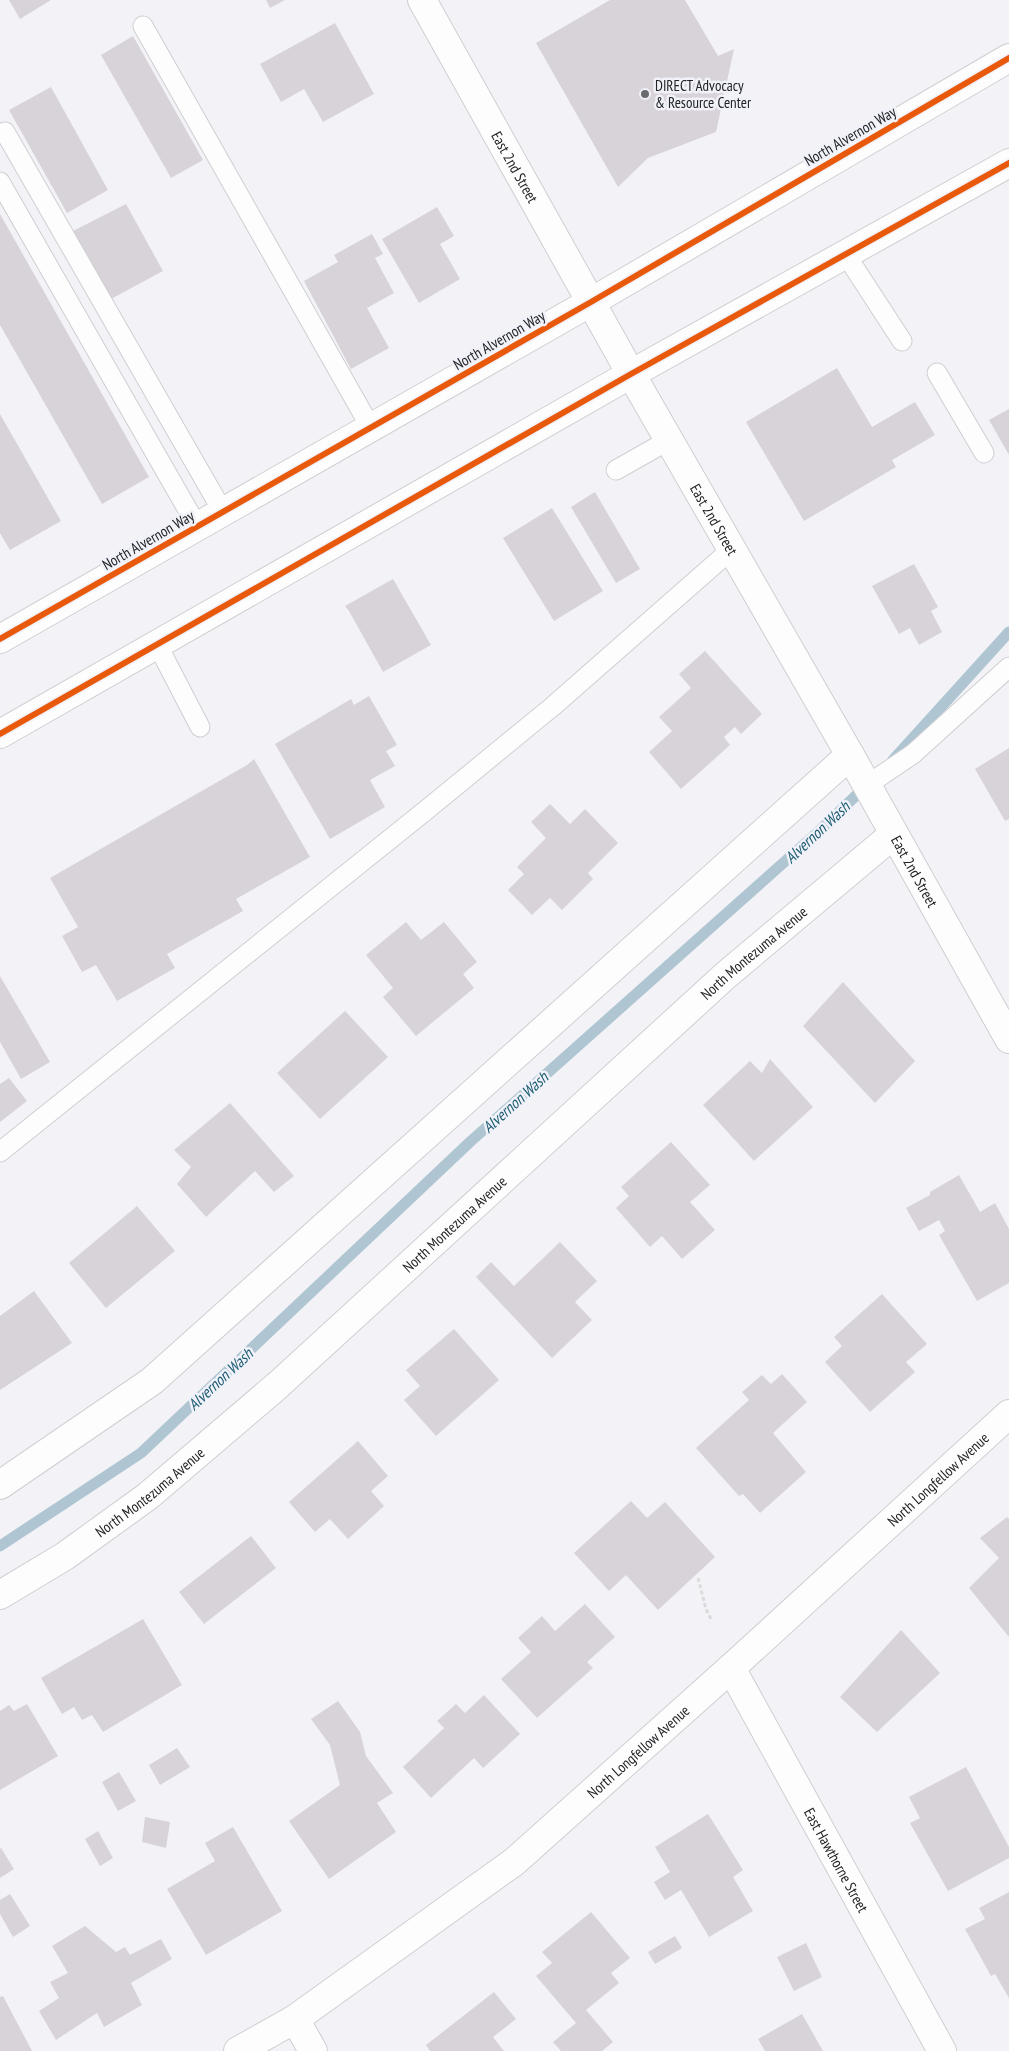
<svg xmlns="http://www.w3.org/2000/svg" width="1009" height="2051" viewBox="0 0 1009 2051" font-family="'PT Sans Narrow',sans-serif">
	<rect width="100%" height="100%" fill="#f3f3f7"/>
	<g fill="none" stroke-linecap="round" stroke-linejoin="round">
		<!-- stream -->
		<g stroke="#afc6d2" stroke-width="11">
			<path d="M893,760l116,-128"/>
			<path d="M0,1546l141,-93 330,-312 347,-309 49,-47"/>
		</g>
	</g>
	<!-- building -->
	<g fill="#d8d3d9">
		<path d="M9,0h42l-31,19z"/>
		<path d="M266,0h19l-15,8z"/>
		<path d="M610,0h75l33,56 16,-7 -18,83 -68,26 -30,29 -82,-144z"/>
		<path d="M335,23l39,71 -51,28 -19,-33 -23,13 -21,-38z"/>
		<path d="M133,36l70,124 -32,18 -70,-123z"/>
		<path d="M51,87l57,103 -41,23 -58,-103z"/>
		<path d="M126,204l37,67 -52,28 -40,-67z"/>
		<path d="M437,207l17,29 -14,8 20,35 -41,24 -37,-64z"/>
		<path d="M0,214l149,263 -47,27 -102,-179z"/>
		<path d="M372,234l11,20 -8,4 19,35 -27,15 22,40 -38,21 -47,-88 34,-19 -4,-7z"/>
		<path d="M837,368l35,59 43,-25 20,33 -43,25 4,7 -92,54 -58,-99z"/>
		<path d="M1009,409v46l-20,-35z"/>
		<path d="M0,414l61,107 -51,29 -10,-17z"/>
		<path d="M595,492l45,77 -24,14 -45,-76z"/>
		<path d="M552,508l51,83 -49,30 -51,-83z"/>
		<path d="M914,564l24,43 -7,4 11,21 -23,13 -9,-17 -11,6 -27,-48z"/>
		<path d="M393,579l38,66 -48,27 -34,-61 -4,-5z"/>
		<path d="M705,651l57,63 -21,20 -6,-7 -11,10 6,8 -49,44 -32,-37 23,-21 -13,-14 32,-29 -12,-14z"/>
		<path d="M369,696l28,49 -11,6 9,15 -25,14 15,27 -55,32 -55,-95 76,-45 3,6z"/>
		<path d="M1009,748v71l-4,2 -30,-52z"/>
		<path d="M254,759l56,98 -74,42 7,12 -76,43 8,14 -58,33 -21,-36 -14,7 -20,-36 16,-9 -28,-49 197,-113z"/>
		<path d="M550,804l20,20 15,-15 33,34 -30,30 5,6 -31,31 -12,-12 -18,17 -24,-25 16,-16 -7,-7 29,-29 -15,-16z"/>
		<path d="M406,922l15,18 23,-18 33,40 -14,12 11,14 -58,48 -33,-39 10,-9 -27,-33z"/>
		<path d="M0,976l50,86 -29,17 -21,-37z"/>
		<path d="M843,982l72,79 -40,42 -72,-77z"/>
		<path d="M345,1011l43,46 -68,62 -43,-46z"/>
		<path d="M770,1059l43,48 -59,54 -51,-56 47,-44 12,12z"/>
		<path d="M9,1078l18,23 -27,21v-38z"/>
		<path d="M230,1103l64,73 -20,16 -19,-21 -49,46 -29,-33 14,-17 -17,-17z"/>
		<path d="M671,1142l39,43 -20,17 25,28 -33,29 -20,-23 -12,11 -34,-39 13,-12 -8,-9z"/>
		<path d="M959,1175l21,37 15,-9 14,26v54l-32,18 -38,-66 6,-4 -6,-11 -20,11 -13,-23 24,-13v-3z"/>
		<path d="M137,1206l38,45 -69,57 -37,-45z"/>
		<path d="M560,1242l37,39 -22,21 17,18 -40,38 -76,-81 15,-15 23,24z"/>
		<path d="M34,1291l38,52 -72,47v-74z"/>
		<path d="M882,1294l45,50 -21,18 9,10 -45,40 -45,-50 17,-16 -8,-9z"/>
		<path d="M454,1329l45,51 -63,56 -32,-36 16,-14 -14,-16z"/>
		<path d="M782,1374l25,28 -34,31 33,39 -46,41 -17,-19 -4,2 -43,-48 53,-48 -7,-8 20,-17 9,9z"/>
		<path d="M358,1441l30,35 -17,15 13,15 -36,33 -18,-20 -15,13 -26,-30z"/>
		<path d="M631,1501l16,17 18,-16 50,55 -57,53 -32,-35 -17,16 -35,-38z"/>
		<path d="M1007,1517l2,2v118l-40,-49 30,-30 -19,-20z"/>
		<path d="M251,1536l25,32 -72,56 -25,-32z"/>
		<path d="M585,1604l30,33 -28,25 6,6 -56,50 -36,-39 30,-27 -13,-14 24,-22 13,15z"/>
		<path d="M143,1619l39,66 -79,47 -11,-17 -10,5 -8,-13 -12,7 -21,-36z"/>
		<path d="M901,1630l39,43 -63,59 -37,-35z"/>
		<path d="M484,1695l36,39 -37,34 -9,-10 -43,40 -28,-31 41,-39 -7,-7 19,-17 9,9z"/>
		<path d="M338,1701l22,31 6,24 27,37 -16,10 19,29 -67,47 -40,-58 51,-36 -10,-40 -19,-26z"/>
		<path d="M27,1704l31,52 -58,34v-79l9,-6 5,6z"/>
		<path d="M177,1748l13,19 -30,18 -11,-20z"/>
		<path d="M966,1767l43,80v11l-61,33 -38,-68 10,-5 -11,-21z"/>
		<path d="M119,1772l17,29 -18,10 -16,-29z"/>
		<path d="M708,1814l35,56 -10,7 20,34 -44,26 -28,-47 -16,10 -11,-18 16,-10 -15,-25z"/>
		<path d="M145,1817l25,5 -4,26 -24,-6z"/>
		<path d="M233,1827l49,84 -76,44 -39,-66 48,-28 -10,-18z"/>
		<path d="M98,1831l15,27 -13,8 -15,-27z"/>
		<path d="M1,1848l13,21 -14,9v-29z"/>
		<path d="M1009,1892v106l-14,-24 -4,2 -26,-47 20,-10 -6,-11z"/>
		<path d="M10,1894l20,32 -17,11 -13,-23v-14z"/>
		<path d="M591,1912l39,46 -19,15 8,10 -33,27 27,32 -11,9h-41l-8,-9 23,-19 -40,-47 16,-13 -10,-11z"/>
		<path d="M85,1926l31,26 9,-5 5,8 31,-16 11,20 -41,24 11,22 -38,22 -7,-14 -41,27 -17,-29 20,-13 -9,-16 18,-9 -16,-27z"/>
		<path d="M675,1936l7,12 -27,16 -7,-12z"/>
		<path d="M806,1943l16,34 -28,14 -17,-34z"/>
		<path d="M494,1992l22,27 -23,18 11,14h-74l-4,-6z"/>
		<path d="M3,1996l29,55h-32v-54z"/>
		<path d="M802,2014l21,37h-58l-7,-12z"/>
	</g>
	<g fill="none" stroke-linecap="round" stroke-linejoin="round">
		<defs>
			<g id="lane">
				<path d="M143,26l228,402"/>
				<path d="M5,132l218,380"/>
				<path d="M0,182l197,344"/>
				<path d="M846,255l56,86"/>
				<path d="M937,373l47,80"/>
				<path d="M616,470l53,-30"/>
				<path d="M157,644l43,83"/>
				<path d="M867,785l46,-31 96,-87"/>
				<path d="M0,1152l425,-341 127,-104 180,-158"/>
			</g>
			<g id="street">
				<path id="s1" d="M422,0l209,374 219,381 159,284"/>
				<path d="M0,1485l152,-104 698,-626"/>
				<path id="s2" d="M0,1595l65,-39 83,-60 130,-111 448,-410 168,-141"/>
				<path id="s3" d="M731,1668l211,383"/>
				<path d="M295,2019l18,32"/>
				<path id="s4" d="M238,2051l57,-32 219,-157 217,-194 278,-254"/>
			</g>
			<g id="primary">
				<path d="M0,639l591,-337 418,-244"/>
				<path d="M0,734l631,-360 378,-211"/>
			</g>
		</defs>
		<!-- lane casing -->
		<use href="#lane" stroke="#cfcfd2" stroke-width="21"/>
		<!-- street casing -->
		<use href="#street" stroke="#cfcfd2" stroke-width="30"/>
		<!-- primary casing -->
		<use href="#primary" stroke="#cfcfd2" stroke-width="30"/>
		<!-- path -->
		<path stroke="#dbdbdc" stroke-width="3" stroke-dasharray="4 2.5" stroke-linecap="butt" d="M698,1578l8,31 5,10"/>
		<!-- lane -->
		<use href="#lane" stroke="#fdfdfe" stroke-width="19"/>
		<!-- street -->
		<use href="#street" stroke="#fdfdfe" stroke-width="28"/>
		<!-- primary -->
		<use href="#primary" stroke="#fdfdfe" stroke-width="28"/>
		<defs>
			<g id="cycleway">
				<path d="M0,639l591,-337 418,-244"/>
				<path d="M0,734l631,-360 378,-211"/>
			</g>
		</defs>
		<!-- cycleway casing -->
		<use href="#cycleway" stroke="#f1f2f9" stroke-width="9"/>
		<!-- cycleway -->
		<use href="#cycleway" stroke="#e8590c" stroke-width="6"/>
	</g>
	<!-- markers -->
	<circle fill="#6b6c6e" stroke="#f1f2f9" stroke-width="2" cx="645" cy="94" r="5"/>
	<g text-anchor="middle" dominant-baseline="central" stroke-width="5" stroke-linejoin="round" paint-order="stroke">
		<!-- poi labels -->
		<g font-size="15" fill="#222325" stroke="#f1f2f9" text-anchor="start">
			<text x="655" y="85">DIRECT Advocacy<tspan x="655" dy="17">&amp; Resource Center</tspan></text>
		</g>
		<!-- street labels -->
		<g font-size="15" fill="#222325" stroke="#f1f2f9">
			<text transform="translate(850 136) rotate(-30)">North Alvernon Way</text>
			<text stroke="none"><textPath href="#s1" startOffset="191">East 2nd Street</textPath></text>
			<text transform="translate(499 340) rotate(-30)">North Alvernon Way</text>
			<text stroke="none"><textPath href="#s1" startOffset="596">East 2nd Street</textPath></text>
			<text transform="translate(148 540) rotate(-30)">North Alvernon Way</text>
			<text stroke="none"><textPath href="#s1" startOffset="1001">East 2nd Street</textPath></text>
			<text stroke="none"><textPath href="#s2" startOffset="992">North Montezuma Avenue</textPath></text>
			<text stroke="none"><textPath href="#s2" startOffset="588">North Montezuma Avenue</textPath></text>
			<text stroke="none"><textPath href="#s4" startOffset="906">North Longfellow Avenue</textPath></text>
			<text stroke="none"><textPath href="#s2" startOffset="182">North Montezuma Avenue</textPath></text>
			<text stroke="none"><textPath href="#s4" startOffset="501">North Longfellow Avenue</textPath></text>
			<text stroke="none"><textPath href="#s3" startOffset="219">East Hawthorne Street</textPath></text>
		</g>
		<!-- water labels -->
		<g font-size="16" font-style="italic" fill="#1d5c72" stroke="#f1f2f9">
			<text transform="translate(817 832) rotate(-43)">Alvernon Wash</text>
			<text transform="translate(515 1102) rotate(-42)">Alvernon Wash</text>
			<text transform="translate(220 1379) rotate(-43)">Alvernon Wash</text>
		</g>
	</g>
</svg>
